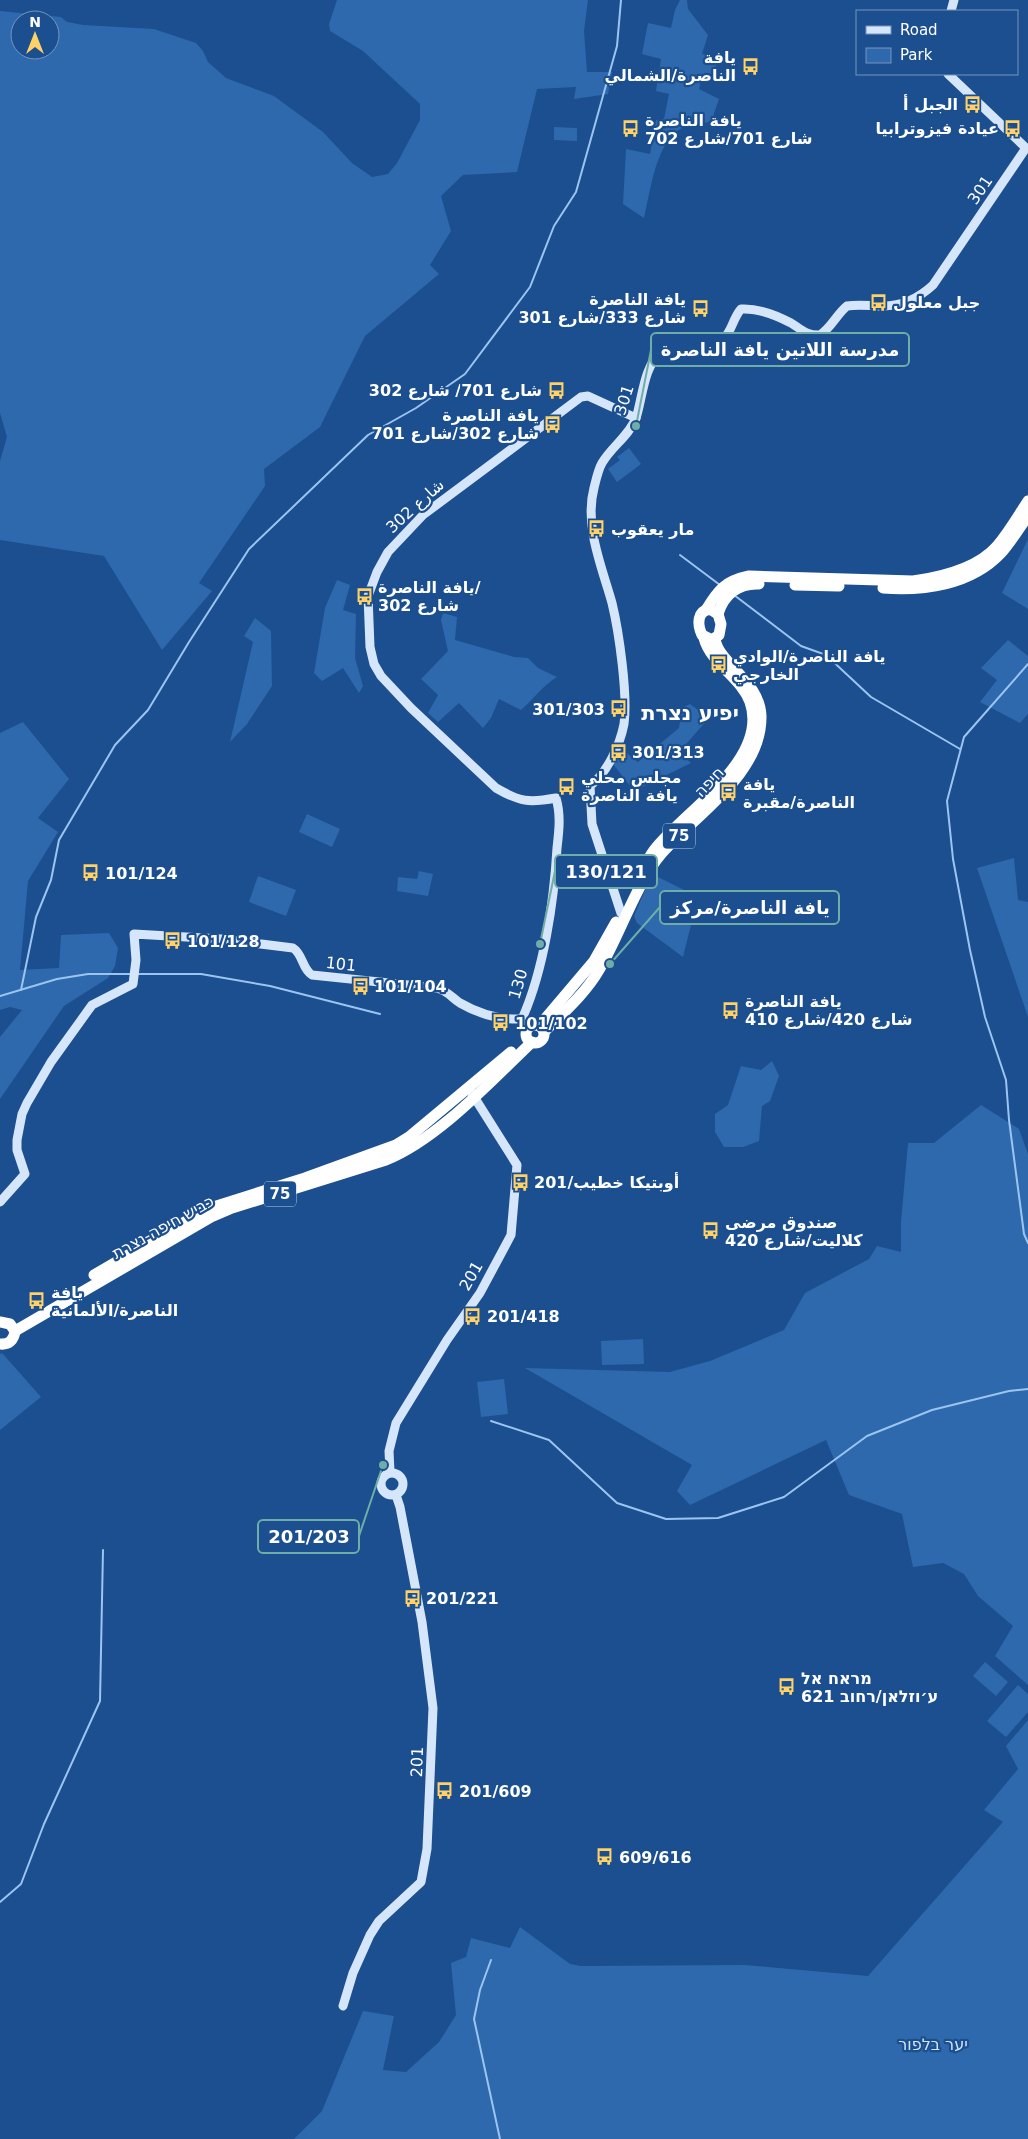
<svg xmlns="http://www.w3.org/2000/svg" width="1028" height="2139" viewBox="0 0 1028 2139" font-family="'DejaVu Sans',Cairo,Heebo,sans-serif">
	<rect width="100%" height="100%" fill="#1b4f8f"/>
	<!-- green -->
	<g fill="#2e69ad" fill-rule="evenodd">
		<path d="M337,0h251l-4,31 3,41h25l-4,22 -34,5 2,-12 -39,2 -20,83 -54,3 -22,21 10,35 -21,34 9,9 -74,62 -45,91 -56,42 1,17 -66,97 13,8 -50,59 -58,-94 -104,-16v-79l7,-24 -7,-24v-402l61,6 6,5 16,3 71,4 42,14 7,8 5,11 18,16 48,18 49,36 29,31 20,14 16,-3 9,-11 23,-43v-16l-57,-53 -33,-20 -1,-7zM20,20h30v30h-30z"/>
		<path d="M680,0h7l1,9 20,26 -6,19 17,3 -7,21 -10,-2 -3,13 20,10 -8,23c-12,1 -25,2 -34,9 -22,17 -27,62 -33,87l-21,-14 3,-55 24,5 6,-34 8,-1 5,-25 -13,-3 5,-32 -19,-5 6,-31 23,5 4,-18z"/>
		<path d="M554,127l23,1v13l-23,-1z"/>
		<path d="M629,448l12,16 -24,18 -9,-13 12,-9 -3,-3z"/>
		<path d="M1028,539v70l-26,-16z"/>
		<path d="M337,580l13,5 -7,25 13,4 -1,44 8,28 -4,7 -16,-25 -21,13 -8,-8 11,-65z"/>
		<path d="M443,613l14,4 -2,23 59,17 14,1 10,10 19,9c-15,9 -23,22 -36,33l-22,-11 -8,19 -8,10 -24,-25 -21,19 -10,-9 10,-18 -17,-16 27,-28 -7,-31z"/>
		<path d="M255,618l16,13 1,55 -25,38 -17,18 23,-100 -9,-6z"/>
		<path d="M1008,640l20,16v58l-8,9 -40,-21 17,-22 -16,-12z"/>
		<path d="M690,704l19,14 -30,34 12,11 -57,28 -21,-27 7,-16 18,14 41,-34 3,-20z"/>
		<path d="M23,722l46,57 -31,39 20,14 -30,49 -8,89 39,-2 2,-33 48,-2 9,15 -3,18 -7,12 -44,28 -64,93v-62l22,-27 -12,-3 -10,3v-277z"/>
		<path d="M307,814l33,15 -8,18 -33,-15z"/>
		<path d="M1014,858l4,42 10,2v115l-51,-149z"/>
		<path d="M419,871l14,3 -5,22 -31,-5 1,-14 19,2z"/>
		<path d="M652,874l46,23 -15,60 -46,-34 -3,-7z"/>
		<path d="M258,876l38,14 -10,26 -37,-14z"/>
		<path d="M772,1061l7,15 -9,25 -8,5 -3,35 -16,6h-19l-9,-15v-18l13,-9 13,-39 20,4z"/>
		<path d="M981,1105l38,24 9,25v531l-33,-29 18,-30 -35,-30 -14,-22 -21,-11 -30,4 -11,-53 -53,-19 -23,-55 -136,65 -13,-14 15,-26 -167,-97 145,4 40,-11 74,-31 21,-37 64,-34 8,-13 24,6v-30l7,-79h26z"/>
		<path d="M643,1339l1,25 -42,1 -1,-24z"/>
		<path d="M2,1353l39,44 -41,33v-76z"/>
		<path d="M504,1379l4,35 -27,3 -4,-35z"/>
		<path d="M985,1662l23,20 -12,14 -23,-20z"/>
		<path d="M1018,1685l10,9v18l-22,25 -19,-16z"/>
		<path d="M1028,1720v419h-734l28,-28 41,-100 31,5 -11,54 23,2 33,-30 17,-27 -5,-52 15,-6 5,-19 39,10 10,-21 50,37 11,2 164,-1 123,11 135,-154 -19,-12 34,-41 -12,-23z"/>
	</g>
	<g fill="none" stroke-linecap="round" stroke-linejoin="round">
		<!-- stream -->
		<g stroke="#9cc4f0" stroke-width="2">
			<path d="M680,555l40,30"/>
			<path d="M734,595l67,51 25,9 45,42 89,52"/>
			<path d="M1028,664l-64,73 -17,64 6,58 17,91 15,67 21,63 3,40 15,114 4,9"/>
			<path d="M137,974h64l69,12 110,28"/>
			<path d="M21,990l15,-73 15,-37 8,-40 56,-95 33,-35 41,-68 60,-93 119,-114 48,-27 49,-34 65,-87 24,-61 22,-34 41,-146 4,-46"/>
			<path d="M0,996l57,-17 31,-5h42"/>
			<path d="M491,1421l58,19 68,63 49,16 52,-1 66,-21 83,-61 65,-26 77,-19 19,-2"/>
			<path d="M0,1902l21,-18 23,-60 56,-123 3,-151"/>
			<path d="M491,1960l-11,30 -6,29 26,120"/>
		</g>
		<!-- secondary -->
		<g stroke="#d6e6fa" stroke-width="9">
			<path d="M951,11l3,-11"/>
			<path d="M621,913l-29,-89 -2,-38c17,-13 30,-41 34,-62 4,-29 -5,-92 -12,-121 -10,-36 -28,-77 -18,-115 2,-8 4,-18 8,-25 10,-17 27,-27 34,-45 6,-17 8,-54 24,-63 7,-3 16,0 22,-3 8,-4 11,-10 20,-11 8,-1 15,3 22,-3 8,-7 9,-20 17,-29 17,-1 35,6 50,14 10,6 16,13 29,12 12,-8 16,-20 27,-29 12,-2 24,0 36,0 19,0 36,-8 50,-21l93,-137 -78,-74"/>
			<path d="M522,1019c22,-49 32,-118 35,-171 2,-17 4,-33 -1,-50 -27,5 -36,4 -60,-10l-85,-80 -30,-32 -7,-12 -4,-17 -2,-51 9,-24 11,-20 35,-37 158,-118 7,-1 48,22"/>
			<path d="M522,1019l8,8"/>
			<path d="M0,1202l25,-28 -8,-24v-10l5,-26 5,-11 24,-41 41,-57 41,-21 3,-24 -2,-26 87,5 72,9c10,6 9,21 19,27l125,13c11,3 15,10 23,15 19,11 41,17 62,16"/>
			<path d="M390,1472l-1,-21 7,-28 51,-83 33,-47 31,-58 6,-70 -46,-73"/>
			<circle cx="392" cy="1484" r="11"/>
			<path d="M343,2006l10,-33 17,-38 9,-14 42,-39 6,-33 6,-141 -11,-86 -22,-115 -4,-12"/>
		</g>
		<!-- highway -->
		<g stroke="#fff" stroke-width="11">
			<path d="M795,585l44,1"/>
			<path d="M883,588c41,3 88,-3 118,-35 10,-11 18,-25 27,-37"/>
			<path d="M710,609l8,5 3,10 -2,11 -7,5 -10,-5c-5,-11 -5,-24 8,-26z"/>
			<path d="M706,610c12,-20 19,-29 43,-34l164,5c28,-4 64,-12 84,-35 12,-14 21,-30 31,-45"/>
			<path d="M718,614c6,-20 21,-31 41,-30"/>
			<path d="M645,865c3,-5 6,-11 10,-16 29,-37 115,-90 95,-147 -9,-25 -39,-38 -46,-64"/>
			<circle cx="535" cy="1034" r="9"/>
			<path d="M539,1026l55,-65 22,-39"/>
			<path d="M544,1032c20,-20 41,-38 55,-62 21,-35 37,-87 63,-117 34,-39 100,-79 99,-137 -1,-35 -42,-52 -46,-77"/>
			<path d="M94,1275l113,-66 98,-31 91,-33 13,-8 102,-85"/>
			<path d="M0,1322l10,2 5,7c-1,9 -6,14 -15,13"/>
			<path d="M15,1331l196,-114 21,-9 154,-48c52,-21 105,-79 146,-118"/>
		</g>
	</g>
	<!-- icons -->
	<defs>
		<symbol id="bus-bare" viewBox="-9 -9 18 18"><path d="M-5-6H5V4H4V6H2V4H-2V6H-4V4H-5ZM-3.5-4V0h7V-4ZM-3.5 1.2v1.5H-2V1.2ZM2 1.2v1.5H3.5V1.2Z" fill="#ffd166" stroke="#1b4f8f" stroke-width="2.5" paint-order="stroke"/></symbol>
	</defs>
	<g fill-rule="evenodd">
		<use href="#bus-bare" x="738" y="54" width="25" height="25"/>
		<use href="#bus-bare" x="960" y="92" width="25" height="25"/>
		<use href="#bus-bare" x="1000" y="116" width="25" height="25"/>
		<use href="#bus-bare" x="618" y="116" width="25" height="25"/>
		<use href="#bus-bare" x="866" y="290" width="25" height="25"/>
		<use href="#bus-bare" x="688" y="296" width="25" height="25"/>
		<use href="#bus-bare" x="544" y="378" width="25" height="25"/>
		<use href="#bus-bare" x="540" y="412" width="25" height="25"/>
		<use href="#bus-bare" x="584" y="516" width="25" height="25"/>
		<use href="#bus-bare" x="352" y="584" width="25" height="25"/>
		<use href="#bus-bare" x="706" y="652" width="25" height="25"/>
		<use href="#bus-bare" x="606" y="696" width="25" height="25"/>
		<use href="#bus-bare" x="606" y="740" width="25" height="25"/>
		<use href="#bus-bare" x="554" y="774" width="25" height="25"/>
		<use href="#bus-bare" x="716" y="780" width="25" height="25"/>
		<use href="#bus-bare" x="78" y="860" width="25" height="25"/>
		<use href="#bus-bare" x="160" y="928" width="25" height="25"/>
		<use href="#bus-bare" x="348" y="974" width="25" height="25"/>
		<use href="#bus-bare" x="718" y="998" width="25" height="25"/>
		<use href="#bus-bare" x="488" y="1010" width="25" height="25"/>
		<use href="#bus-bare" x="508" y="1170" width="25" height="25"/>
		<use href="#bus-bare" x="698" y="1218" width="25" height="25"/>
		<use href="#bus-bare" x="24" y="1288" width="25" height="25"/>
		<use href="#bus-bare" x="460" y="1304" width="25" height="25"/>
		<use href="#bus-bare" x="400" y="1586" width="25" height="25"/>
		<use href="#bus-bare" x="774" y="1674" width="25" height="25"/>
		<use href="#bus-bare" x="432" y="1778" width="25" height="25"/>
		<use href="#bus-bare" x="592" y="1844" width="25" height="25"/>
	</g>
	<g text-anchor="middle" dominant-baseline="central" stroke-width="4.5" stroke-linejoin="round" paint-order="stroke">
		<!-- shield labels -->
		<g fill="#1b4f8f" stroke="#bbcadd" stroke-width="1">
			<rect x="663" y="823.5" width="32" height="25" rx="4"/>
			<rect x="264" y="1181.5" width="32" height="25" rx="4"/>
		</g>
		<g font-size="15" font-weight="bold" fill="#fff">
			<text x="679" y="836">75</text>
			<text x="280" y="1194">75</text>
		</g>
		<!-- poi labels -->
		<g font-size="16" font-weight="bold" fill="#fff" stroke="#1b4f8f" text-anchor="start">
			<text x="736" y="57" text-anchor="end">يافة<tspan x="736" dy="18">الناصرة/الشمالي</tspan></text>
			<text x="958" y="104" text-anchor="end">الجبل أ</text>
			<text x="645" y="120">يافة الناصرة<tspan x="645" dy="18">شارع 701/شارع 702</tspan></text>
			<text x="999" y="128" text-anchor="end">عيادة فيزوترابيا</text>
			<text x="686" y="299" text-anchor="end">يافة الناصرة<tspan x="686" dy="18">شارع 333/شارع 301</tspan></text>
			<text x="893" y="302">جبل معلول</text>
			<text x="542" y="390" text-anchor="end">شارع 701/ شارع 302</text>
			<text x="539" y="415" text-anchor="end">يافة الناصرة<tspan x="539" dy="18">شارع 302/شارع 701</tspan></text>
			<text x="611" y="529">مار يعقوب</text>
			<text x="378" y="587">يافة الناصرة/<tspan x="378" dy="18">شارع 302</tspan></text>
			<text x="733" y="656">يافة الناصرة/الوادي<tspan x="733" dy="18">الخارجي</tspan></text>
			<text x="605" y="709" text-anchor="end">301/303</text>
			<text x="632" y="752">301/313</text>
			<text x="581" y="777">مجلس محلي<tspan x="581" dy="18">يافة الناصرة</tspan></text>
			<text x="743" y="784">يافة<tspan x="743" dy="18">الناصرة/مقبرة</tspan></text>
			<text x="105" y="873">101/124</text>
			<text x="187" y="941">101/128</text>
			<text x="374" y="986">101/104</text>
			<text x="745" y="1001">يافة الناصرة<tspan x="745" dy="18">شارع 420/شارع 410</tspan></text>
			<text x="515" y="1023">101/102</text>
			<text x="534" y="1182">أوبتيكا خطيب/201</text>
			<text x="725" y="1222">صندوق مرضى<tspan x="725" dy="18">كلاليت/شارع 420</tspan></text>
			<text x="51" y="1292">يافة<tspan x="51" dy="18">الناصرة/الألمانية</tspan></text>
			<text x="487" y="1316">201/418</text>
			<text x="426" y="1598">201/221</text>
			<text x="801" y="1678">מראח אל<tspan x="801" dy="18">ע׳וזלאן/רחוב 621</tspan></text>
			<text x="459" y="1791">201/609</text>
			<text x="619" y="1857">609/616</text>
		</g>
		<!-- street labels -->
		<g font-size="16" fill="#fff" stroke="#1b4f8f">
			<text transform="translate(980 190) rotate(-56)">301</text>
			<text transform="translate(624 400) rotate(-72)">301</text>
			<text transform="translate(415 506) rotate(-42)">شارع 302</text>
			<text transform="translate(709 782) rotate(-47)">חיפה</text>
			<text transform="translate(341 964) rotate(6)">101</text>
			<text transform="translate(518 984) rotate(-74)">130</text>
			<text transform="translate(163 1227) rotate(-29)">כביש חיפה-נצרת</text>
			<text transform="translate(471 1276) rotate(-60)">201</text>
			<text transform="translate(417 1762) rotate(-88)">201</text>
		</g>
		<!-- park labels -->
		<g font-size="16" fill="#cfe3fa" stroke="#1b4f8f">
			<text x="933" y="2044">יער בלפור</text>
		</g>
		<!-- district labels -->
		<g font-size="21" font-weight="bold" fill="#fff" stroke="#1b4f8f">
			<text x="690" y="713">יפיע נצרת</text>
		</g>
	</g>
	<!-- callouts -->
	<path fill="none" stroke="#6fada8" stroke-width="2" d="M636 426L651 350M540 944L555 871M610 964L660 907M383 1465L359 1536"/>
	<g fill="#6fada8" stroke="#1b4f8f" stroke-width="2">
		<circle cx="636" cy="426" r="5"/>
		<circle cx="540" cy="944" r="5"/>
		<circle cx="610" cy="964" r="5"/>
		<circle cx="383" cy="1465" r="5"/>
	</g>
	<g fill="#1b4f8f" stroke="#6fada8" stroke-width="2">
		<rect x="651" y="333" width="258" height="33" rx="5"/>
		<rect x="555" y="855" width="102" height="33" rx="5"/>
		<rect x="660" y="891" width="179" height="33" rx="5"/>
		<rect x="258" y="1520" width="101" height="33" rx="5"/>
	</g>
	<g font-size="18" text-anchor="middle" font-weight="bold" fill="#fff">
		<text x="780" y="356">مدرسة اللاتين يافة الناصرة</text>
		<text x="606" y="878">130/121</text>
		<text x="750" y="914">يافة الناصرة/مركز</text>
		<text x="309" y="1543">201/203</text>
	</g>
	<!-- legend -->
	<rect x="856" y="10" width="162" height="65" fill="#1b4f8f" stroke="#7695bc"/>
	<rect x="866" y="26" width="25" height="8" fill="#d6e6fa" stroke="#7695bc"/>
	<text x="900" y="35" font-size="15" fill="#ffffff">Road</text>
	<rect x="866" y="48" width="25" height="15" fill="#2e69ad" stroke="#7695bc"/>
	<text x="900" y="60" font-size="15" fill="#ffffff">Park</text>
	<!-- north arrow -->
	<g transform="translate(35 35)"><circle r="24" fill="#1b4f8f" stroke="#7695bc"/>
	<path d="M0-4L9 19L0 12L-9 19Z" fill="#ffd166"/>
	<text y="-8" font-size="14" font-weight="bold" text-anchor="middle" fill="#ffffff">N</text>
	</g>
</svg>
